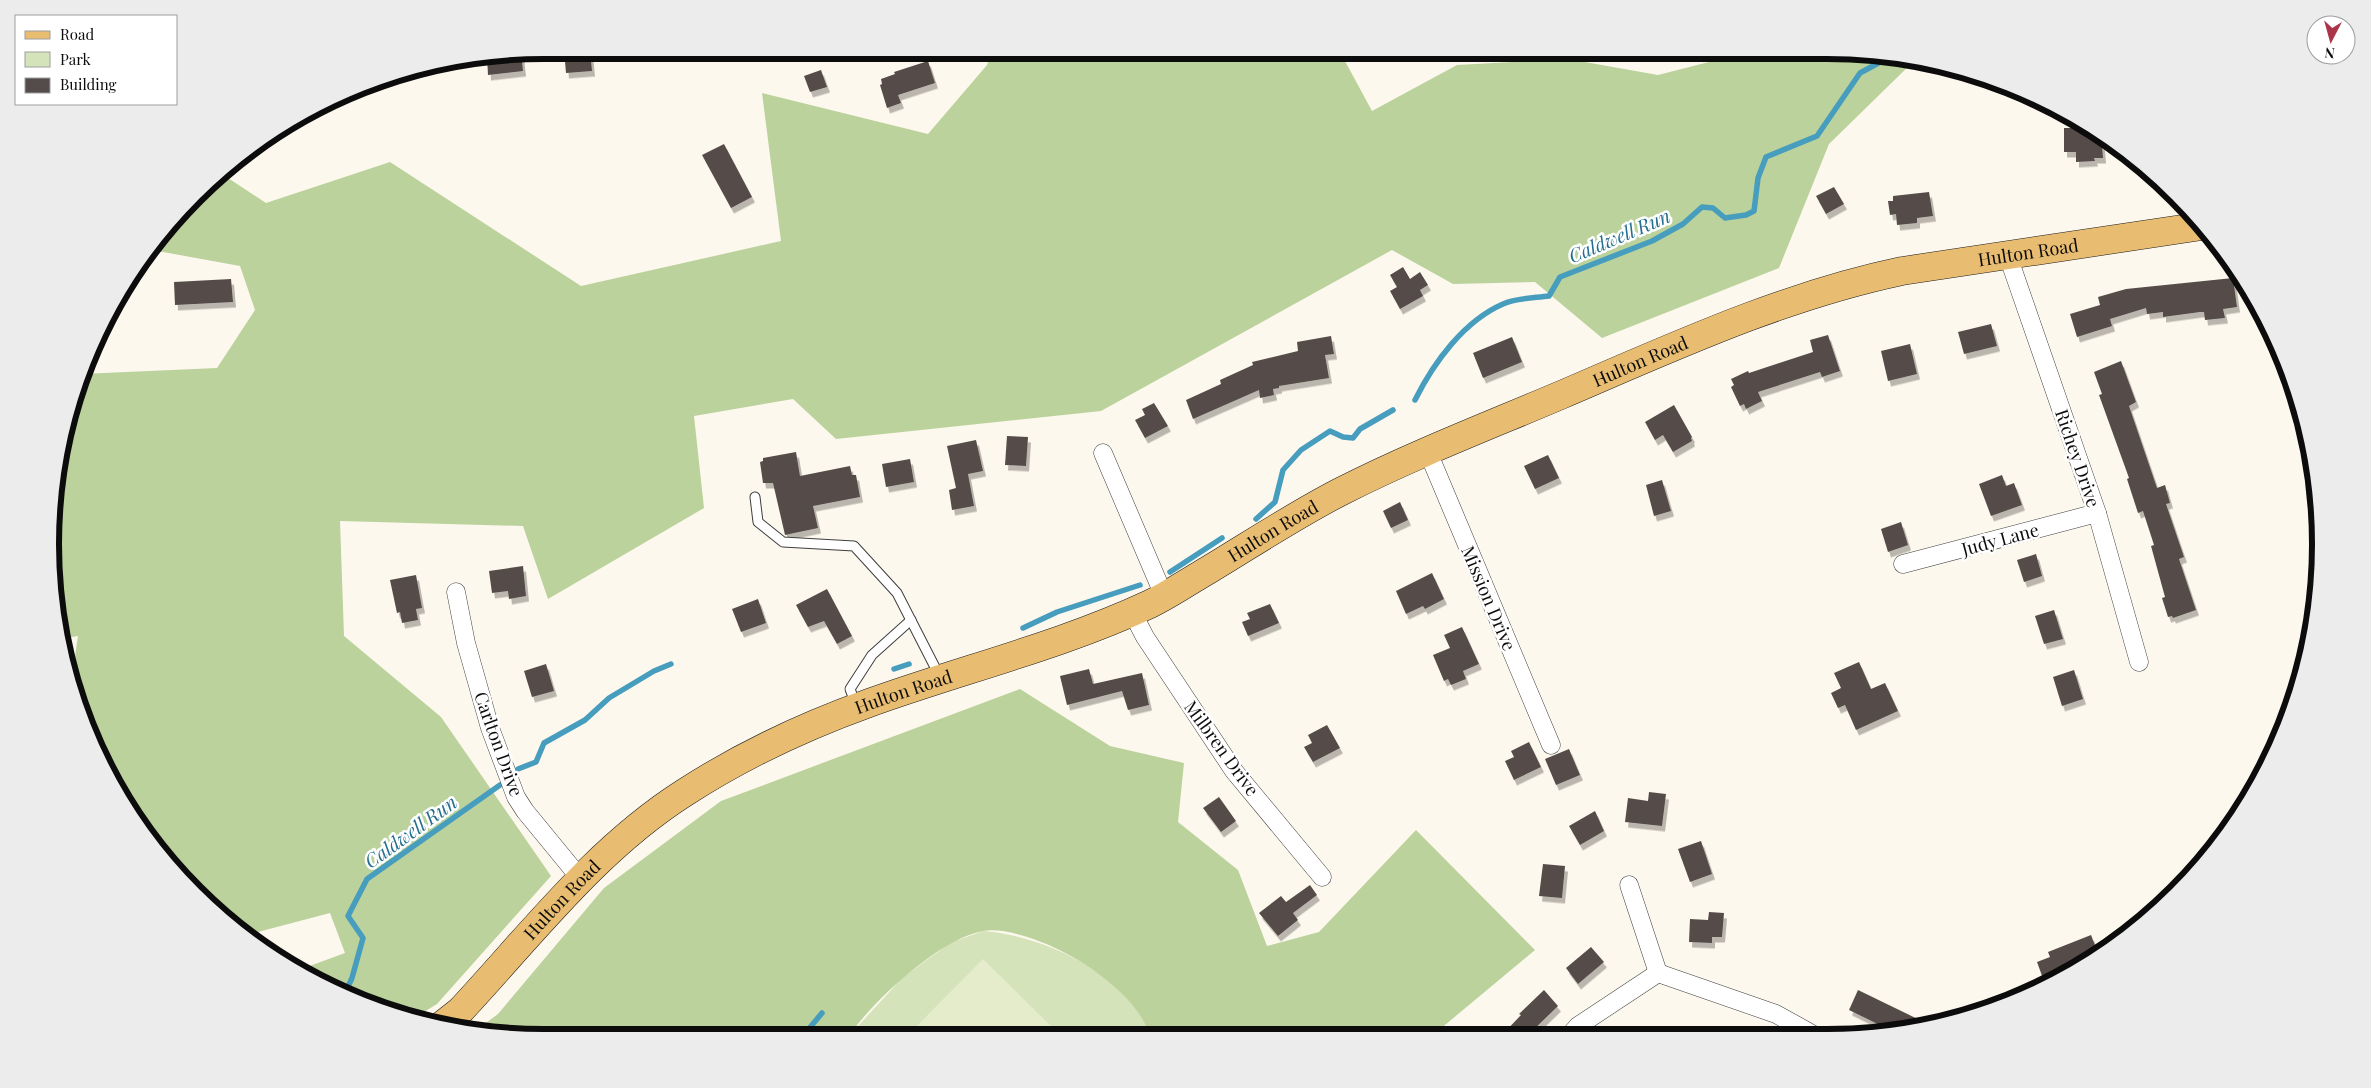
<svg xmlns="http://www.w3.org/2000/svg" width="2371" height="1088" viewBox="0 0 2371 1088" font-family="'Playfair Display',serif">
	<defs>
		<filter id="shadow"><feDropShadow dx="3" dy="5.5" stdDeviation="0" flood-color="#0004"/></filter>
	</defs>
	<rect width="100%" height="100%" fill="#fdf8ed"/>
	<!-- green -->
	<path fill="#d5e3bb" d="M983,931c60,4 147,44 167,105l-302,1 55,-60 47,-34z"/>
	<!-- forest -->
	<g fill="#bbd29c">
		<path d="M993,50h346l33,61 85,-46 111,-6 90,16 98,-25h71l89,9 -87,85 -50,124 -177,70 -67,-56 -82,2 -61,-34 -291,161 -265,28 -43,-40 -99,17 10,92 -156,91 -25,-73 -183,-5 4,115 97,81 110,159 -114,128 -23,14 -59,-17 -59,-30 49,-18 -15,-40 -84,22 -27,-19 -67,-71 -36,-54 -40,-88 -5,-19 7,-48 -19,3 -9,-95 9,-96 17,-63 5,-11 136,-6 38,-58 -15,-44 -88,-16 20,-31 47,-47 47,31 124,-41 191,124 200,-45 -19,-148 166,41 59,-69z"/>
		<path d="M1020,689l90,57 74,17 -6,59 60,48 29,76 52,-14 97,-102 119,120 -102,85 -283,1c-10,-30 -34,-49 -58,-67 -25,-18 -78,-43 -109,-38 -44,8 -110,70 -135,106l-304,1 -69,-7 23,-17 106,-126 117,-87z"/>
	</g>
	<!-- pitch -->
	<path fill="#e5eccc" d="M983,959l78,77 -155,1z"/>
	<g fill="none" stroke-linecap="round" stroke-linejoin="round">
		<!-- stream -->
		<g stroke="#479dbe" stroke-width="5.5">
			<path d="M1415,400c19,-38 49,-79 88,-96 13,-6 32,-6 46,-8l11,-19 92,-36 31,-17 19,-17 11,1 12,10 21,-3 8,-4 4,-33 8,-21 51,-21 43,-63 24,-13 2,-4"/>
			<path d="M1256,519l19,-17 8,-32 18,-20 29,-19 13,6 10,1 7,-9 33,-19"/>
			<path d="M1170,572l52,-34"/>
			<path d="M1023,628l34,-16 83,-27"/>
			<path d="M894,669l15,-5"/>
			<path d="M518,769l18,-7 8,-19 41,-23 24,-22 45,-27 17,-7"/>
			<path d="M344,995l8,-17 11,-40 -15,-22 19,-37 133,-94"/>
			<path d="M802,1037l20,-24"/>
		</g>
	</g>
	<!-- building -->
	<g fill="#544c4a" filter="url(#shadow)">
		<path d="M564,50h26l2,21 -26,2z"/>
		<path d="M521,52l2,19 -35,4 -1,-19z"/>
		<path d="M928,61l7,22 -37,12 3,8 -14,5 -7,-23 2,-1 -1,-5 14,-5 -1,-2z"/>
		<path d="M821,70l6,17 -17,5 -6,-16z"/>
		<path d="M2064,128h27l10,5 2,25h-9l1,3 -19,1v-10h-12z"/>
		<path d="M724,144l28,53 -21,11 -29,-53z"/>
		<path d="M1834,187l10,17 -18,10 -10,-18z"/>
		<path d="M1929,192l4,24 -16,2v5l-20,2 -1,-11 -6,1 -2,-14h5v-5z"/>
		<path d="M1403,267l7,12 10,-7 8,13 -8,5 3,6 -23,13 -10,-18 7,-4 -7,-12z"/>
		<path d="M2233,278l4,29 -14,2 2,9 -20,2 -1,-8h-4l-37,5v-5l-16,2 -1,-6 -36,11 2,7 -35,11 -7,-23 30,-9 -2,-8 28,-8z"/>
		<path d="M231,279l2,23 -58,3 -1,-23z"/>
		<path d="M1991,324l6,22 -33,8 -6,-22z"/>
		<path d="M1828,335l12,36 -18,6 -2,-5 -62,20 4,9 -16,8 -2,-5 -4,2 -9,-19 3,-2 -3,-6 17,-8 1,2 64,-21 -3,-12z"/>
		<path d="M1331,336l3,18 -9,1 4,23 -50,8v2l-6,1 1,6 -14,3 -1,-8 -66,29 -7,-19 35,-16 -1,-4 33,-15 -1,-3 46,-11 -1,-9z"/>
		<path d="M1512,337l10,25 -39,16 -10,-25z"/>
		<path d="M1910,344l7,30 -29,7 -7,-30z"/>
		<path d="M2121,361l15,41 -7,4 28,82 8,-3 5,18 -4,1 18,53 -5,2 17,51 -23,8 -1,-2 -4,1 -6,-19 3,-1 -14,-51 3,-1 -11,-34 -5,2 -11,-34 2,-1 -30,-83 3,-1 -8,-22z"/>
		<path d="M1154,403l14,23 -23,12 -10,-18 10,-5 -3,-6z"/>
		<path d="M1674,405l18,32 -1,1 1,3 -19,11 -10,-17 -8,5 -10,-18z"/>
		<path d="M1007,436l21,1 -2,29 -21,-1z"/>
		<path d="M976,440l7,31 -15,3 6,32 -22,4 -3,-20 7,-2 -9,-42z"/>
		<path d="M796,452l4,24 50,-10 2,9h4l4,22 -47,9 5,22 -33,7 -12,-52h-10l-3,-21 3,-1v-3z"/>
		<path d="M1548,455l11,23 -24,11 -11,-23z"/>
		<path d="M910,459l4,23 -28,5 -4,-23z"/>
		<path d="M2002,475l4,11 8,-3 8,22 -31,11 -12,-32z"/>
		<path d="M1662,480l9,31 -17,5 -8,-31z"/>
		<path d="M1400,502l8,18 -17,8 -8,-17z"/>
		<path d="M1901,522l7,23 -20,7 -7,-23z"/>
		<path d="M2036,554l6,22 -18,6 -7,-22z"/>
		<path d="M523,566l3,30 -17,3 -1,-8 -16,2 -3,-22z"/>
		<path d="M1432,573l12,26 -19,10 -2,-3 -17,8 -10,-23z"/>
		<path d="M416,575l6,33 -6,1 2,11 -16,3 -2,-11 -3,1 -7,-33z"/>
		<path d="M827,589l25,47 -15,8 -13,-23 -16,6 -12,-22z"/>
		<path d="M758,599l8,24 -25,9 -9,-23z"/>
		<path d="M1270,604l9,19 -31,13 -6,-14 8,-3 -3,-6z"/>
		<path d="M2054,610l9,29 -19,5 -9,-28z"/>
		<path d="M1462,627l17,37 -16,7 3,8 -15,6 -3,-6 -4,2 -11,-26 17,-7 -6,-13z"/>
		<path d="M1859,662l12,27 14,-6 13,28 -42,19 -11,-25 -7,3 -7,-15 10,-5 -7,-15z"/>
		<path d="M546,664l8,27 -22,6 -8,-26z"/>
		<path d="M1089,669l4,15 49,-11 7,32 -21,5 -6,-19 -55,14 -7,-29z"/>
		<path d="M2074,670l9,29 -21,7 -9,-29z"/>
		<path d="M1327,725l13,23 -27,14 -9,-15 8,-4 -4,-8z"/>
		<path d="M1529,742l12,25 -27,13 -9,-19 9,-4 -3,-6z"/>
		<path d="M1569,749l11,26 -24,10 -11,-26z"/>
		<path d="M1649,792l17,2 -4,32 -37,-4 3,-24 20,3z"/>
		<path d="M1219,797l17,24 -15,11 -18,-24z"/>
		<path d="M1595,811l9,20 -24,14 -11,-19z"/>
		<path d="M1701,841l11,33 -22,8 -12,-33z"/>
		<path d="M1543,864l22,2 -3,32 -23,-2z"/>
		<path d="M1310,885l7,10 -24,18 5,7 -20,16 -19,-23 22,-17 5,6z"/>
		<path d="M1709,912l15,1 -2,24h-10v6l-23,-1 1,-23 18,1z"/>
		<path d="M2091,935l7,18 -53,31 -8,-22 13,-5 -2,-5z"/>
		<path d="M1591,947l13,15 -26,22 -12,-16z"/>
		<path d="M1544,990l14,16 -30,29h-26l19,-20 -2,-1z"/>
		<path d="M1858,990l70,34 -32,9 -47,-23z"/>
	</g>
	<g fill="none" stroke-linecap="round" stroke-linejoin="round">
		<defs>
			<g id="service">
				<path d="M755,497l3,25 25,20 71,4 43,47 43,84"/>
				<path d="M856,705l-6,-16 22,-34 39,-35"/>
			</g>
			<g id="minor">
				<path d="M2008,256l89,257 42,149"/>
				<path d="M1428,452l123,293"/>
				<path d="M1103,453l61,143"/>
				<path d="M1903,564l194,-51"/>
				<path d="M456,592l10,51 24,85 26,69 9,14 55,67"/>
				<path d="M1132,612l13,25 89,134 88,106"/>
				<path d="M1629,885l29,88"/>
				<path d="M1570,1035l8,-9 80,-53 118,41 36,20"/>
			</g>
			<g id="primary">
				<path id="s1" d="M441,1026l19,-15c71,-76 135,-161 224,-218 57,-37 121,-67 185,-90 94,-34 191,-57 281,-99 17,-8 33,-19 50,-29 47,-28 93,-59 142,-84 71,-36 146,-65 219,-96 112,-48 222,-99 341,-124l300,-45"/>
			</g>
		</defs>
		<!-- service casing -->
		<use href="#service" stroke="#3f3f3f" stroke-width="11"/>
		<!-- minor casing -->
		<use href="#minor" stroke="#3f3f3f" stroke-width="19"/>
		<!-- primary casing -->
		<use href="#primary" stroke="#1d1d1d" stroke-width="29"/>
		<!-- service -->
		<use href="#service" stroke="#fff" stroke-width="9"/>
		<!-- minor -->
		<use href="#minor" stroke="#fff" stroke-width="18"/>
		<!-- primary -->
		<use href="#primary" stroke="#e9bd71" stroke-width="28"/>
	</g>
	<g text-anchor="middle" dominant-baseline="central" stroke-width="5" stroke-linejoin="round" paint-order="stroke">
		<!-- street labels -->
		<g font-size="18" fill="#0c0c0c" stroke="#fff">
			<text stroke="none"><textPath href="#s1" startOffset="1795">Hulton Road</textPath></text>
			<text stroke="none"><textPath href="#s1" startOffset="1390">Hulton Road</textPath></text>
			<text transform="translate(2078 458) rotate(71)">Richey Drive</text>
			<text stroke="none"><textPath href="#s1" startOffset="985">Hulton Road</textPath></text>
			<text transform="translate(2000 539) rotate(-15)">Judy Lane</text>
			<text transform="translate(1489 598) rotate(67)">Mission Drive</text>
			<text stroke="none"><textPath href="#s1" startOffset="580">Hulton Road</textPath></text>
			<text transform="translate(499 744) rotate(70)">Carlton Drive</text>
			<text transform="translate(1222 748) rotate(54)">Milbren Drive</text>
			<text stroke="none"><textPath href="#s1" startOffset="175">Hulton Road</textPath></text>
		</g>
		<!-- water labels -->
		<g font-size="19" font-style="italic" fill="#246e8f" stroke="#fff">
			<text transform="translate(1619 235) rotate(-23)">Caldwell Run</text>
			<text transform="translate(410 831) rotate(-36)">Caldwell Run</text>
		</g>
	</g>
	<!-- crop -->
	<path d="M0 0H2371V1088H0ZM544 59H1827A485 485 0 0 1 2312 544V544A485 485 0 0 1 1827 1029H544A485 485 0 0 1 59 544V544A485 485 0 0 1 544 59Z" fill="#ececec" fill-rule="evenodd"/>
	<path fill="none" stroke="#0c0c0c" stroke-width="6" d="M544 59H1827A485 485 0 0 1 2312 544V544A485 485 0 0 1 1827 1029H544A485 485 0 0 1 59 544V544A485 485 0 0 1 544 59Z"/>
	<!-- legend -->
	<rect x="15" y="15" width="162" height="90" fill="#ffffff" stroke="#9e9e9e"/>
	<rect x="25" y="31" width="25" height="8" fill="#e9bd71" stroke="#9e9e9e"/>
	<text x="60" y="40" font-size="15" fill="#0c0c0c">Road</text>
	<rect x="25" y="52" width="25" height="15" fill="#d5e3bb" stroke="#9e9e9e"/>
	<text x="60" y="65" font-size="15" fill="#0c0c0c">Park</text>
	<rect x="25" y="78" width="25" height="15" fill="#544c4a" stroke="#9e9e9e"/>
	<text x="60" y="90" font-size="15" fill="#0c0c0c">Building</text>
	<!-- north arrow -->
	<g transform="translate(2331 40) rotate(186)"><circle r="24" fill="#ffffff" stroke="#9e9e9e"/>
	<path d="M0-4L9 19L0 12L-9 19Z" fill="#ac3449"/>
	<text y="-8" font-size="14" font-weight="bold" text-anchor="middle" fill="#0c0c0c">N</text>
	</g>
</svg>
